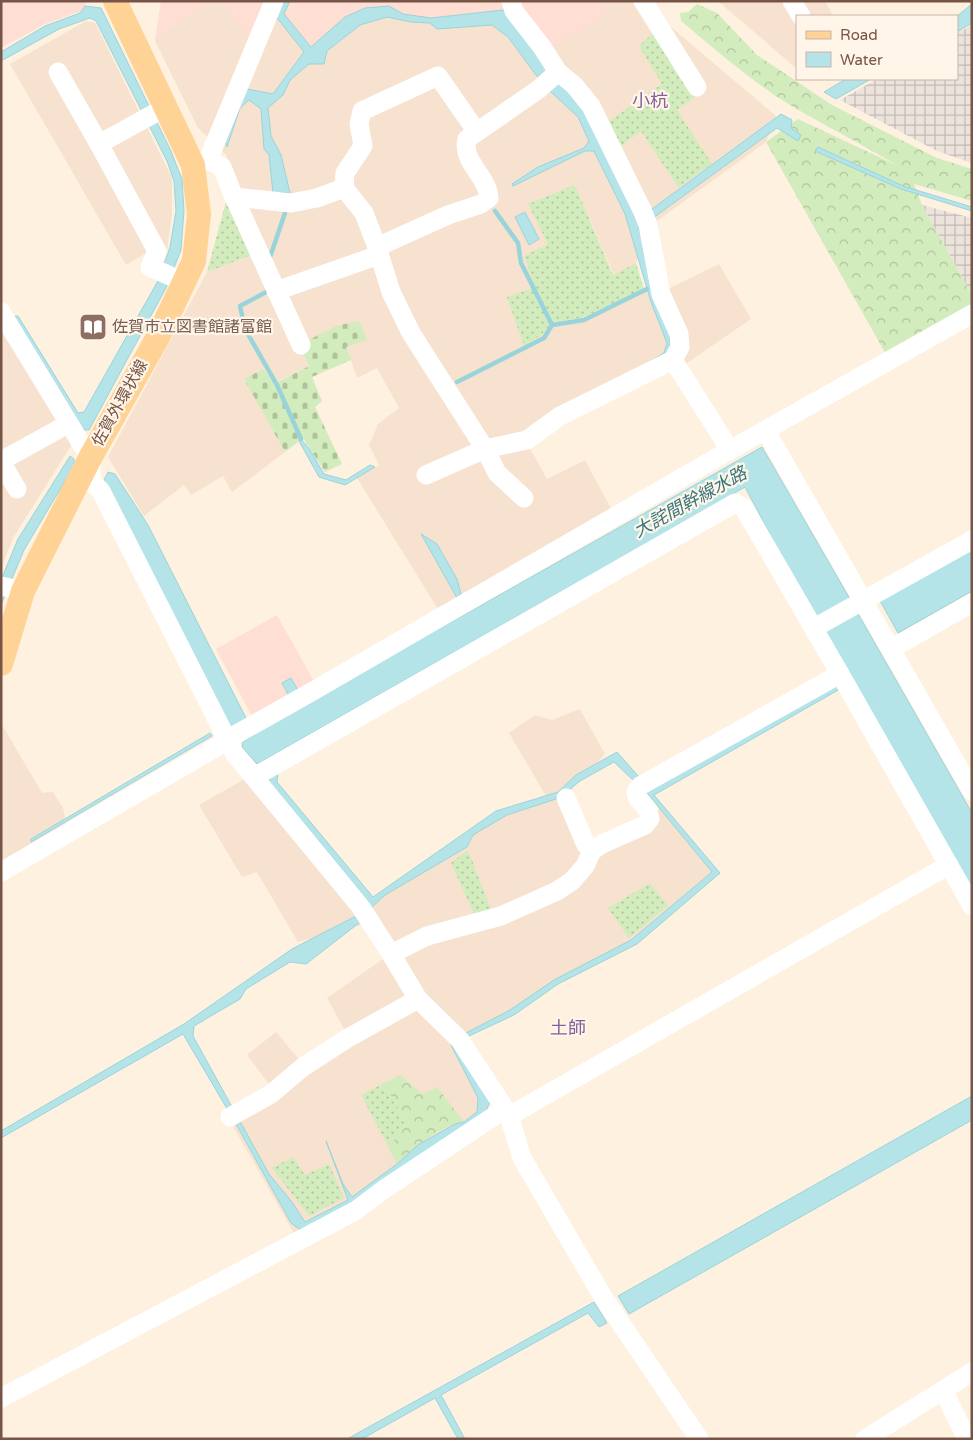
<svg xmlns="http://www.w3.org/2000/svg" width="973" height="1440" viewBox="0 0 973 1440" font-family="'Varela Round','Noto Sans JP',sans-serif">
	<defs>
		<pattern id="industrial-grid" width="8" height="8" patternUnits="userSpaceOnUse" patternTransform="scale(1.25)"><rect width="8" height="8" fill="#ece3dc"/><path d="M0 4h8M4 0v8" fill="none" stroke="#c4bbb4"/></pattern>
		<pattern id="forest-crowns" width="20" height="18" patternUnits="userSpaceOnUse" patternTransform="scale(1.25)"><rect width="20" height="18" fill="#d3ecbe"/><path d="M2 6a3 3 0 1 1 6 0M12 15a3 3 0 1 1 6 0" fill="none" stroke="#b0c29c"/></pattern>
		<pattern id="cemetery-stones" width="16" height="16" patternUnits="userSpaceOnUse" patternTransform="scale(1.25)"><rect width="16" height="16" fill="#d3ecbe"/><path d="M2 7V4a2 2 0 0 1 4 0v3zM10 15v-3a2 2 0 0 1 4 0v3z" fill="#b0c29c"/></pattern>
		<pattern id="garden-dots" width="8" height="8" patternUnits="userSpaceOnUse" patternTransform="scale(1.25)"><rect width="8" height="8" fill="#d3ecbe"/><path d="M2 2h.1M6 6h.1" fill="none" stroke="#b0c29c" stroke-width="1.8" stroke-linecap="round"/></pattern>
	</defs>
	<rect width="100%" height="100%" fill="#fef1e0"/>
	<!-- residential -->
	<g fill="#f6e2ce">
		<path d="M216,1h6l29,40 18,-38 113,7 225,2 -6,-11h33l24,15 118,100 -10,26 -112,81 -18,40 -22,12 -39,-90 -27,59 -13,43 6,48 12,-13 29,-4 62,-29 26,-1 49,-24 32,55 -67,46 -120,54 -36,26 19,34 38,-19 29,54 -173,100 -84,-136 22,-13 -10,-20 9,-21 21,-16 -22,-40 -20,10 -11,-31 -47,-2 10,21 -34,17 -12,-14 -18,10 40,73 -53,40 -9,-16 -32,19 -7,-10 -40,31 -36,-59 99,-185 48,-18 -29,-99 -28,-27 -43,-87 18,-15z"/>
		<path d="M718,1h107l8,15h-36v53z"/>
		<path d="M86,21l9,2 77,155v37l-5,35 -4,-7 -37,22 -116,-201z"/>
		<path d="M1,324l71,120 -59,94 -12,30z"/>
		<path d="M580,709l25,45 -35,37 24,49 68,-32 54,65 -82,69 -77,39 -46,32 -44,23 20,72 -136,94 -56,33 -69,-121 46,-26 -25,-33 29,-23 26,31 45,-29 -20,-36 56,-39 -22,-34 -63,17 -41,-70 -15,5 -43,-72 44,-25 32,3 98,118 123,-86 51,-17 -38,-65 26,-18 17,5z"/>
		<path d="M1,723l41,70 11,-1 10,16 4,20 -66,38z"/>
	</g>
	<!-- commercial -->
	<g fill="#ffded3">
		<path d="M1,1h85l-2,9 -39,14 -42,23h-2z"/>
		<path d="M161,1h55l-43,25 -18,15z"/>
		<path d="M222,1h379l7,12 -59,37 -28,-34 -82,7 -57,-13 -69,43 -44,-50 -18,39z"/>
		<path d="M277,615l39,70 -63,33 -37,-69z"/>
	</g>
	<!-- industrial -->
	<g fill="url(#industrial-grid)">
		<path d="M972,25v138l-35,-12 -97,-51 37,-21h80v-46z"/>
		<path d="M922,205l50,13v77z"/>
	</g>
	<!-- forest -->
	<g fill="url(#forest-crowns)">
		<path d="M697,4l20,9 40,42 75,50 105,53 35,11v32l-58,-17 8,21 50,90v13l-85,48 -121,-214 32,-23 98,46c-34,-21 -71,-39 -106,-60 -39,-24 -74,-55 -109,-84l-1,-8 8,-1z"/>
		<path d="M400,1075l22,19 15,-7 27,35c-25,4 -48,25 -67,42l-9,-17 19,-22 -23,-42z"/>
	</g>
	<!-- cemetery -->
	<path fill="url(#cemetery-stones)" d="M359,321l8,19 -21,7 5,13 -39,17 10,24 -7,6 27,57 -17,8 -22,-34 -18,14 -41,-73 19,-10 13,14 33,-17 -10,-21 37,-19z"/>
	<!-- garden -->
	<g fill="url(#garden-dots)">
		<path d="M655,31l41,65 -19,14 35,54 -34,23 -37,-56 -20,15 -13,-24 54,-38 -23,-38z"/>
		<path d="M575,185l38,90 23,-12 8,26 -62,29 -29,4 -12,13 -17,11 -17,-49 28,-10 -11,-31 24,-12 -20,-40z"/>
		<path d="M227,198l28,56 -48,18z"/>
		<path d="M468,850l24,62 -17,4 -24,-53z"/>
		<path d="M650,883l18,23 -39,32 -21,-30z"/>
		<path d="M384,1083l23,42 -19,21 -27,-51z"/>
		<path d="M293,1157l12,18 24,-11 15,34 -35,18 -37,-48z"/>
	</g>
	<!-- water -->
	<g fill="#b4e4e8" stroke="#99d4db">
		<path d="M281,1h9l-6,13 27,33 34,-30 20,-9 24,-2 14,8 28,4 72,-8 34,44 42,47 57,117 34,118v13l-4,7 -51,27 49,-30 3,-10 -16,-41 -26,-88 -31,-63h-9l-72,35 -1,-2 26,-17 46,-19 5,-7 -11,-24 -27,-25 -3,-7 -12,-10 -28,-38 -16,-12 -55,4 -7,-6 -19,-1 -24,-5 -27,8 -33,26 -3,13h-15l-19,16 -7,15 -15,13 3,28 10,19 9,38h-17l-4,-38 -5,-6 -3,-40 -12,-9 -9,8 -13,39 -4,-11 19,-48 31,6 31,-42 -30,-38z"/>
		<path d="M972,4v19l-15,9v-16z"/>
		<path d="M85,6l16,2 69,141 12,30 2,32 -3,39 -15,38 -77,142h-5l-9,-9 -74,-103 17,-2 60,97 6,-1 75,-133 11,-32 6,-36 -2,-30 -7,-20 -71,-140 -6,-3 -31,11 -58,32v-9l44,-26 35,-13z"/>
		<path d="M846,79h25l-35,20 -12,-7z"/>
		<path d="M781,114l11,6 -1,8 10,7 -3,6 -21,-13 -124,90 -1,-9z"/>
		<path d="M818,147l85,39 69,21v4l-71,-22 -86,-38z"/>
		<path d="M525,212l14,27 -10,6 -14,-28z"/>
		<path d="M301,439l9,11 14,24 22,6 24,-15 5,2 -30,18 -26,-8 -20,-36z"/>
		<path d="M762,447l88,152 -32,18 -6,-3 -67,-127 -488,277 -15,-17 1,-5 53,-33 -14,-26 9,-5 15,26z"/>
		<path d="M70,456l4,3v7l-50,84 -23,55v-25l17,-41z"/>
		<path d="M108,472l7,2 33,51 99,195 -15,8 -5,-4 -124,-242z"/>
		<path d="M421,534l16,10 20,35 4,15 -4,4z"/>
		<path d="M972,547v44l-74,42 -19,-34z"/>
		<path d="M857,612l115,201v79l-149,-261z"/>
		<path d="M837,684l3,5 -186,106 66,78 -83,71 -79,40 -44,31 -45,21 -3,-3 44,-23 44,-30 77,-40 81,-68 -65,-79z"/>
		<path d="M210,733l2,3 -181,106v-3z"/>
		<path d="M617,752l23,26 -6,3 -20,-19 -34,19 -21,17 -52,17 -34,20 -6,12 -82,48 -13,12 -13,16 -53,41 -16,-2 -44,27 -6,10 -46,27 -1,10 76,138 23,28 13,20 43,-22 -22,-59 17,43 9,13 45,-33 21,-19 37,-21 9,-2 13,-10 1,-14 -27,-53 2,-3 37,60 -6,13 -136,90 -46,26 -11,-8 -55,-99 -53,-90 -182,104v-7l183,-107 108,-75 64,-33 13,-14 -100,-121 3,-7 6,1 -1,7 96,115 123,-86 62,-19 18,-17z"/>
		<path d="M972,1096v24l-343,194 -11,-18z"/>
		<path d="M594,1302l13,21 -8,4 -11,-14 -147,82 24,44h-7l-23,-41 -73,41h-15z"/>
	</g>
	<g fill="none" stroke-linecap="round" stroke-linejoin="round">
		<!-- stream -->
		<g stroke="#99d4db" stroke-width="4.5">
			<path d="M495,211l23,32 3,20 31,62"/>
			<path d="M269,260l16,-47"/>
			<path d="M270,290l-30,16 5,23 32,56 24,54"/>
			<path d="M457,382l87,-44 8,-13 32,-5 63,-31"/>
		</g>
		<!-- minor -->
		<g stroke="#fff" stroke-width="19">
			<path d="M643,1l54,86"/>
			<path d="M792,1l9,15"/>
			<path d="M58,72l41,72 67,-37"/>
			<path d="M99,144l58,107 -7,16 34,15"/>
			<path d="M208,160l14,7 12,30 57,6 26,-5 27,-10 20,25 13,34 14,45 20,41 74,116 42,-9 33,-24 113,-56 7,-13 -1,-13 -18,-40 -13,-69 -5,-13 -52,-106 -17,-21 -16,-13 -16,-25 -28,-36 -3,-10"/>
			<path d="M197,163l11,-3 66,-159"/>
			<path d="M344,188l1,-15 18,-27 -4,-22 3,-13 76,-35 39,56"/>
			<path d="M234,197l67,148"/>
			<path d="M377,247l71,-32 33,-11 8,-6c-1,-22 -28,-36 -22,-59l72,-50 19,-17"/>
			<path d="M276,291l103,-36"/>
			<path d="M1,312l89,146 2,24 9,9 133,262 126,153 31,48 27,45 42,41 45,69 4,7 13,42 81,139 96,142"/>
			<path d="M673,360l57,90"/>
			<path d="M766,431l206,360"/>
			<path d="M1,461l67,-37"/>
			<path d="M1,462l16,27"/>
			<path d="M426,475l59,-26 12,24 27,25"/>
			<path d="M1,586l22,5"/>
			<path d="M814,628l158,-88"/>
			<path d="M891,649l81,-46"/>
			<path d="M840,674l132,232"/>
			<path d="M254,777l481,-274 9,5 96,166 -200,112 -4,6 1,5 11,13 2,9 -5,6 -43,19 -10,7 -7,15 -13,15 -15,10 -56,25 -74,20 -36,18"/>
			<path d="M566,798l20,47 6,6"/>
			<path d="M1,872l226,-131 8,-6 71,-40 424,-245 242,-136"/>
			<path d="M509,1116l440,-251"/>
			<path d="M230,1117l41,-23 32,-27 45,-29 70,-39"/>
			<path d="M943,1390l24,49"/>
			<path d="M1,1398l354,-187 28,-21 122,-81"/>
			<path d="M865,1439l107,-67"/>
		</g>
		<!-- major -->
		<path stroke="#ffd296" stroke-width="24" d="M1,664l22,-73 67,-133 68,-121 36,-76 5,-47 -6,-49 -78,-164"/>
	</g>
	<!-- icons -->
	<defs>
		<symbol id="library-square" viewBox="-11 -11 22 22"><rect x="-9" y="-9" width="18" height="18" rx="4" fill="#8d6e63" stroke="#fff5e8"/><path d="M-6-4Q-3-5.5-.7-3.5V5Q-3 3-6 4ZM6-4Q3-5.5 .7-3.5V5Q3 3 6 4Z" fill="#fff"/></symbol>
	</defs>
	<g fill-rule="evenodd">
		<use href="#library-square" x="77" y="311" width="32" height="32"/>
	</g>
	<g text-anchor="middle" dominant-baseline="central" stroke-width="4.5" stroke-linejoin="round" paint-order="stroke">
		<!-- education labels -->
		<g font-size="16" fill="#785e54" stroke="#fff5e8" text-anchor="start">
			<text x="112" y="327">佐賀市立図書館諸富館</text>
		</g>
		<!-- street labels -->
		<g font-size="16" fill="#765446" stroke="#fff5e8">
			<text transform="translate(120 403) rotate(-61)">佐賀外環状線</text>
		</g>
		<!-- neighbourhood labels -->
		<g font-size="18" fill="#84619a" stroke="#fff5e8">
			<text x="650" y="101">小杭</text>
			<text x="568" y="1028">土師</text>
		</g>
		<!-- water labels -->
		<g font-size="18" font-style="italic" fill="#39767d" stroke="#fff5e8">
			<text transform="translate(690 502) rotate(-29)">大詫間幹線水路</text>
		</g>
	</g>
	<!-- border -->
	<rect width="973" height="1440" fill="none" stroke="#765446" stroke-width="5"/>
	<!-- legend -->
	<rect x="796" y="15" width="162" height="65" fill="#fff5e8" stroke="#c8b5a7"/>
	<rect x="806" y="31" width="25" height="8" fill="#ffd296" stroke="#c8b5a7"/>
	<text x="840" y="40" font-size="15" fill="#765446">Road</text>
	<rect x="806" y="52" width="25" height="15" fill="#b4e4e8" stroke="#c8b5a7"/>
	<text x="840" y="65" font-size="15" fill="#765446">Water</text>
</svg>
